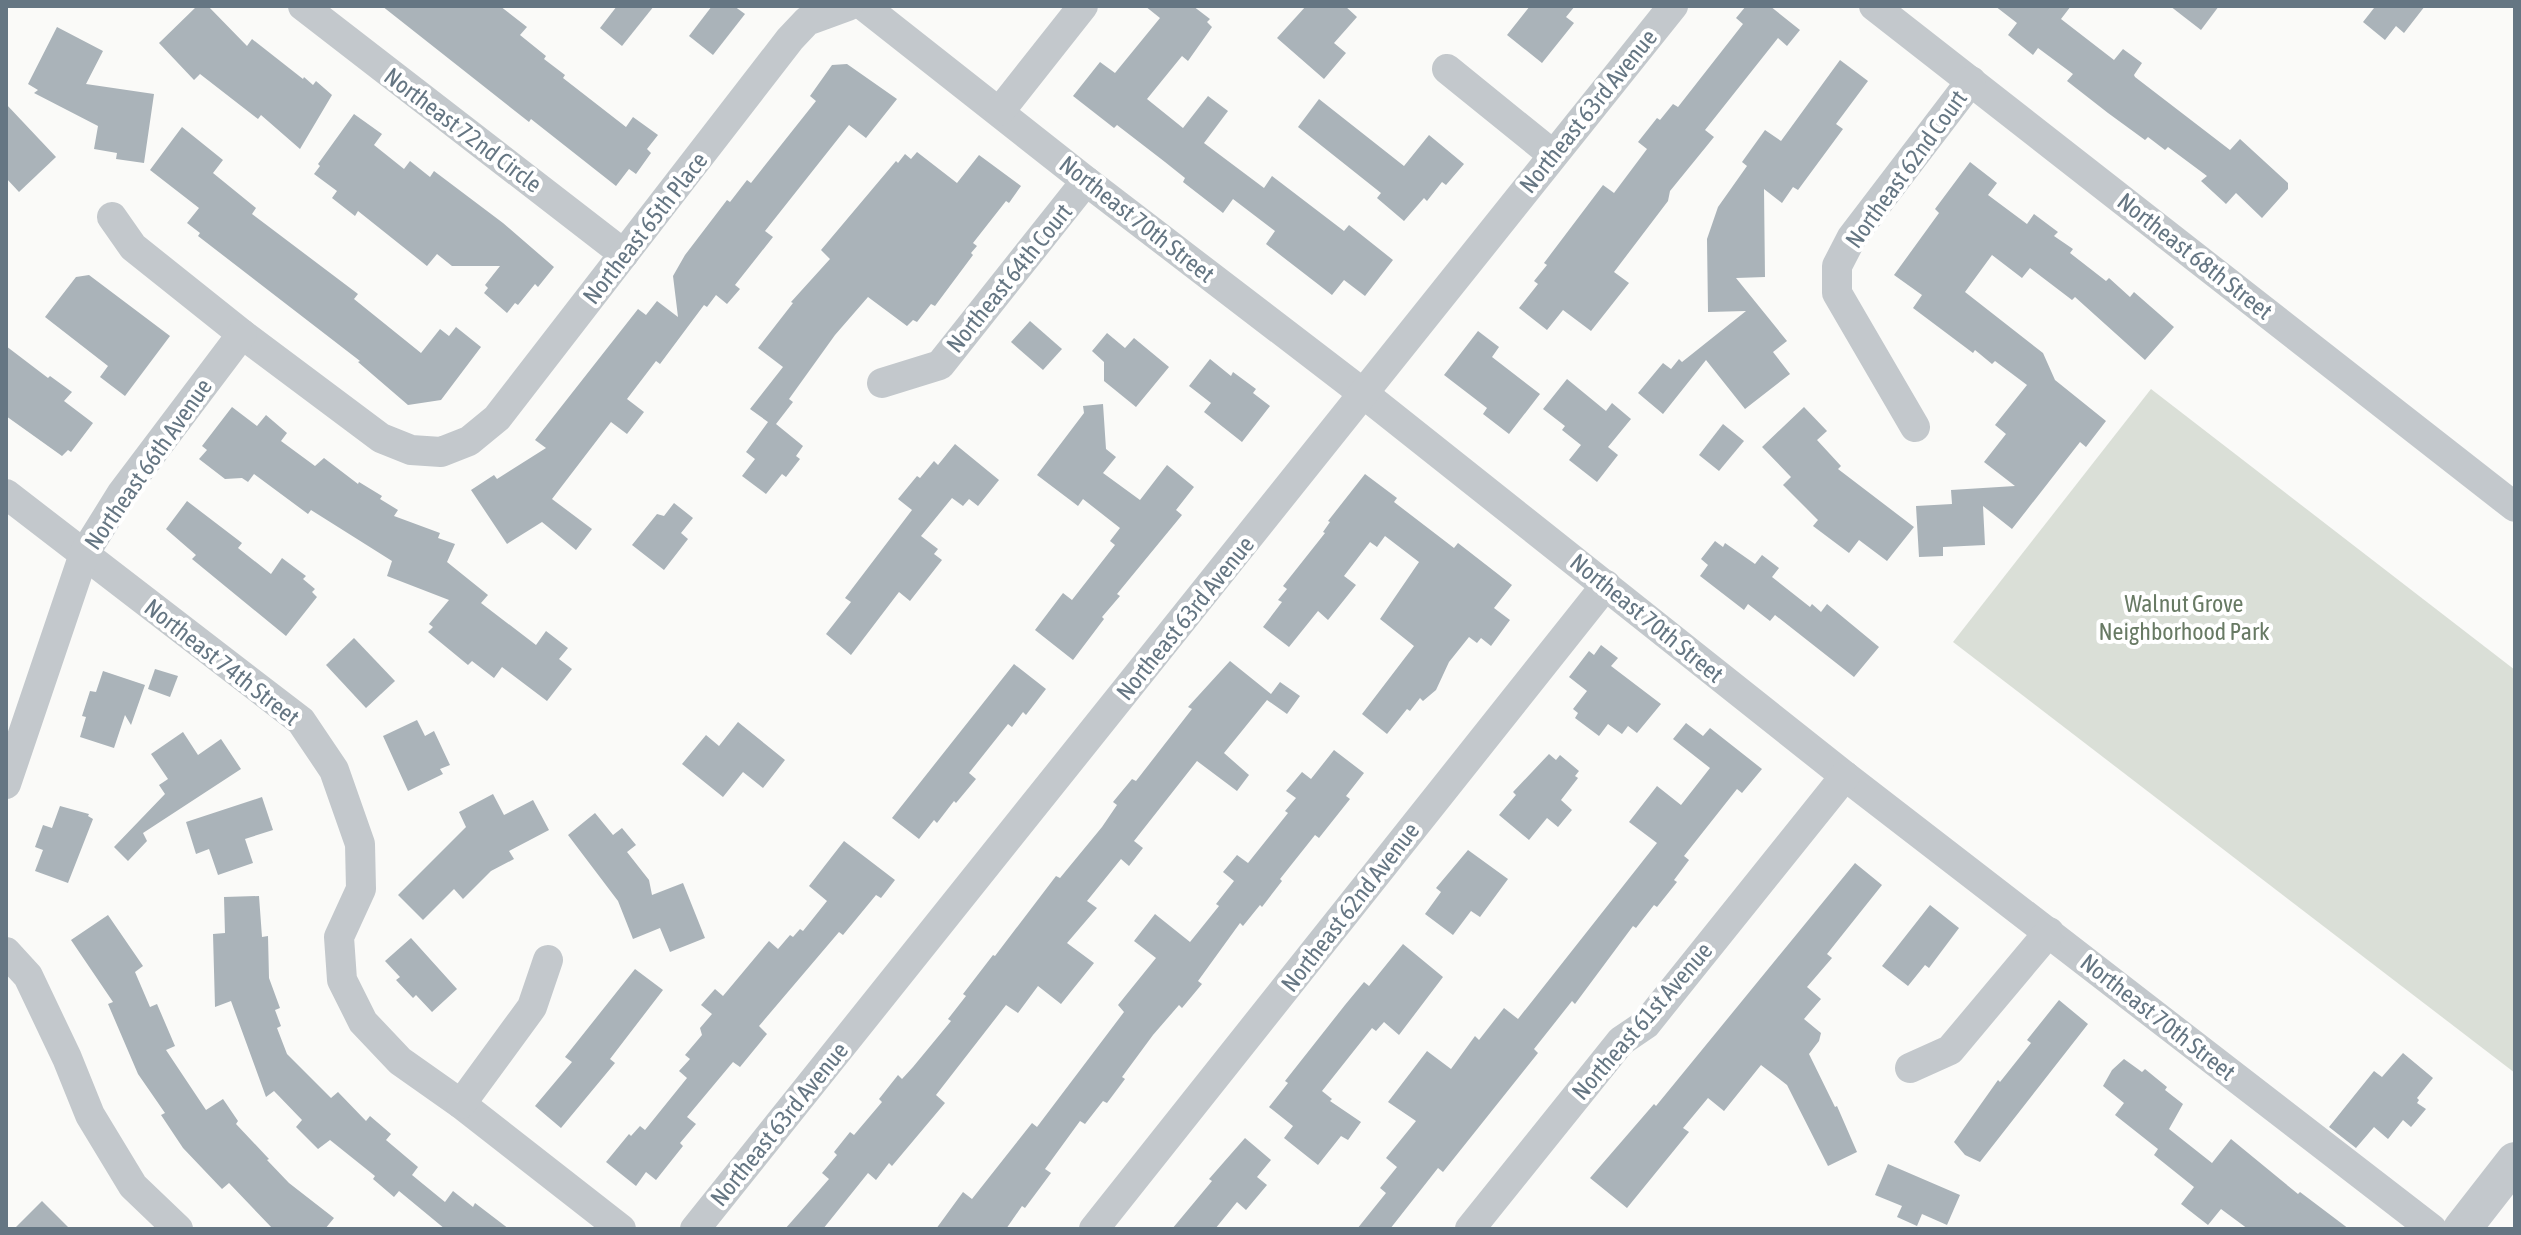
<svg xmlns="http://www.w3.org/2000/svg" width="2521" height="1235" viewBox="0 0 2521 1235" font-family="'Asap Condensed',sans-serif">
	<rect width="100%" height="100%" fill="#fafaf8"/>
	<!-- green -->
	<path fill="#dadfd7" d="M2151,389l364,281v403l-562,-431z"/>
	<!-- building -->
	<g fill="#aab3b9">
		<path d="M197,6h11l39,40 5,-7 51,40 1,-2 9,8 3,-4 16,14 -32,54 -39,-34 -3,4 -58,-45 -6,6 -35,-37z"/>
		<path d="M382,6h118l27,21 -7,8 26,21 -2,3 21,16 -2,3 63,49 7,-10 25,18 -11,14 4,4 -15,21 -7,-5 -13,17 -85,-67 -2,3z"/>
		<path d="M617,6h37l-32,40 -22,-18z"/>
		<path d="M712,6h22l11,8 -32,41 -24,-19z"/>
		<path d="M1145,6h48l17,13 -3,3 5,5 -24,34 -6,-5 -35,43 36,29 25,-32 20,15 -24,32 60,45 8,-12 72,55 5,-6 44,35 -28,36 -21,-16 -12,15 -66,-51 9,-13 -42,-32 -10,14 -40,-31 2,-4 -20,-16 -48,-37 -3,3 -41,-32 27,-34 15,11 45,-55z"/>
		<path d="M1306,6h39l12,11 -23,26 12,10 -22,26 -47,-41z"/>
		<path d="M1530,6h45l-9,11 8,6 -32,40 -35,-28z"/>
		<path d="M1746,6h24l30,24 -13,16 -9,-8 -73,92 9,7 -44,54 -2,10 -54,71 15,11 -38,48 -28,-21 -16,20 -28,-22 19,-24 -4,-3 13,-16 -3,-2 59,-78 11,8 33,-44 -9,-7 19,-24 3,2 13,-16 5,3 65,-83 -7,-6z"/>
		<path d="M1995,6h76l-10,13 53,41 9,-11 19,14 -8,12 1,2 95,73 10,-11 48,44v6l-26,29 -26,-25 -10,11 -25,-23 6,-5 -39,-29 -3,3 -17,-13 -3,3 -37,-27 -41,-32 6,-7 -35,-26 -5,7 -25,-20 9,-12z"/>
		<path d="M2170,6h49l-18,24z"/>
		<path d="M2372,6h53l-21,27 -8,-7 -11,14 -22,-18 11,-14z"/>
		<path d="M57,27l46,24 -17,33 68,10 -10,69 -28,-4 1,-6 -23,-4 4,-23 -64,-33 4,-3 -10,-6z"/>
		<path d="M1840,60l28,21 -32,43 7,5 -45,61 -5,-3 -11,16 -18,-14 1,88 -29,1 51,63 -14,11 17,22 -45,35 -39,-49 -43,54 -25,-21 25,-30 8,6 8,-10 3,3 64,-51 -38,1 -1,-73 11,-32 29,-41 -5,-4 23,-32 16,11z"/>
		<path d="M847,64l50,35 -31,39 -17,-13 -84,106 8,6 -38,48 5,4 -13,15 -11,-9 -9,12 -3,-2 -44,59 -4,-3 -29,38 17,13 -17,22 -16,-12 -59,77 40,30 -16,21 -34,-28 -35,22 -36,-54 23,-15 3,4 49,-31 -11,-8 103,-131 8,6 11,-14 21,16 -5,-41 12,-21 42,-55 3,2 17,-22 4,3 65,-82 -6,-5 22,-31z"/>
		<path d="M1319,99l85,67 25,-31 35,29 -18,21 -4,-3 -15,19 -3,-3 -20,23 -27,-23 4,-5 -83,-66z"/>
		<path d="M6,104l50,53 -37,35 -13,-14z"/>
		<path d="M354,114l28,20 -8,11 30,24 6,-8 20,16 4,-6 69,52 51,44 -16,20 -3,-3 -17,21 -3,-2 -8,10 -23,-20 4,-5 -3,-3 15,-19h-48l-15,-12 -10,12 -69,-55 -3,5 -23,-18 5,-7 -23,-17 6,-8 -2,-2z"/>
		<path d="M182,127l41,33 -10,13 43,35 -4,6 106,80 -4,5 67,54 19,-24 9,7 7,-9 25,20 -40,53 -33,5 -50,-43 2,-1 -162,-125 2,-3 -13,-10 12,-15 -49,-38z"/>
		<path d="M917,152l40,31 22,-28 42,31 -12,17 -3,-2 -33,42 4,3 -6,7 2,2 -38,51 -4,-2 -14,18 -4,-2 -6,6 -39,-29 -33,38 -46,64 4,3 -17,22 27,22 -7,10 4,3 -14,18 -4,-3 -16,20 -24,-18 13,-17 -9,-7 22,-30 -18,-13 33,-42 -25,-19 35,-45 -2,-1 39,-43 -9,-9 75,-89 2,2 7,-9 6,5z"/>
		<path d="M1970,162l27,21 -9,12 39,29 7,-10 24,18 -4,4 19,13 -3,4 36,28 3,-3 21,19 4,-5 40,35 -29,33 -70,-63 -3,3 -42,-32 -8,10 -30,-23 -27,37 78,61 12,27 51,41 -20,26 -6,-5 -68,87 -29,-23 2,39 -42,2v9l-24,1 -3,-51 36,-2 -1,-14 64,-4 -31,-24 22,-28 -11,-9 32,-40 -32,-24 -3,3 -17,-14 -2,3 -60,-45 9,-13 -28,-20 45,-62 -4,-4z"/>
		<path d="M89,275l81,61 -45,60 -25,-19 8,-11 -63,-49 31,-40z"/>
		<path d="M1030,321l32,28 -19,21 -32,-28z"/>
		<path d="M1478,331l21,16 -7,10 48,37 -31,40 -26,-20 4,-6 -43,-33z"/>
		<path d="M1107,333l18,15 9,-10 35,29 -33,40 -32,-26v-19l-12,-11z"/>
		<path d="M6,346l42,32 2,-2 22,16 -8,9 29,22 -22,29 -3,-2 -6,6 -56,-40z"/>
		<path d="M1210,359l21,17 2,-4 23,17 -3,4 17,13 -28,36 -38,-30 7,-9 -22,-17z"/>
		<path d="M1567,379l39,32 6,-8 19,16 -23,28 10,8 -21,27 -28,-22 12,-15 -19,-15 3,-4 -22,-17z"/>
		<path d="M1103,404l3,45 10,8 -13,16 37,27 27,-35 27,22 -18,23 6,5 -65,79 3,2 -18,21 2,2 -31,41 -38,-30 28,-37 9,7 43,-55 -5,-4 10,-13 -37,-29 -5,7 -41,-31 47,-62 -1,-7z"/>
		<path d="M232,407l25,19 9,-11 21,18 -6,8 34,25 9,-8 34,26 1,-2 23,14 -2,3 18,11 -4,6 46,17 -2,5 17,6 -8,18 41,33 -7,8 55,42 10,-14 22,17 -9,11 13,10 -25,32 -45,-34 -8,11 -22,-17 -4,4 -40,-33 5,-5 -4,-3 20,-24 -62,-24 5,-15 -81,-51 -3,4 -54,-40 -6,8 -6,-4 -17,1 -26,-20 8,-9 -5,-4z"/>
		<path d="M1804,407l23,24 -10,9 24,26 -3,3 76,58 -27,34 -28,-21 -10,13 -36,-27 5,-6 -35,-35 8,-8 -29,-30z"/>
		<path d="M1723,424l21,17 -25,30 -20,-16z"/>
		<path d="M955,444l44,36 -21,26 -9,-7 -6,7 -11,-8 -31,38 17,13 -4,5 8,6 -32,41 -11,-9 -48,63 -25,-21 25,-32 -6,-4 67,-88 -14,-11 19,-23 3,2 14,-17 4,4z"/>
		<path d="M1365,474l32,24 -3,4 60,46 4,-5 54,42 -18,23 16,12 -19,26 -10,-8 -4,5 -8,-6 -20,25 -13,28 -13,11 -3,-3 -10,13 -3,-2 -20,25 -25,-20 52,-68 -34,-27 39,-57 -34,-26 -8,11 -7,-5 -26,34 12,9 -28,35 -10,-9 -29,36 -26,-20 19,-25 -4,-2 9,-11 -4,-3 42,-53 -2,-1 7,-10 -2,-1z"/>
		<path d="M187,501l55,42 -4,5 33,26 11,-16 24,18 -3,3 12,10 -3,3 5,5 -31,39 -94,-77 4,-4 -30,-26z"/>
		<path d="M674,503l19,15 -12,15 7,6 -24,31 -32,-25 25,-31 7,2z"/>
		<path d="M1715,541l8,6 2,-4 30,21 7,-9 17,13 -7,9 38,30 2,-3 9,8 6,-8 52,43 -25,30 -79,-62 -5,6 -22,-17 -4,6 -44,-34 8,-11 -7,-6z"/>
		<path d="M354,638l41,43 -29,27 -40,-43z"/>
		<path d="M1601,645l17,13 -7,8 50,38 -24,29 -9,-7 -6,8 -14,-10 -9,12 -24,-18 3,-5 -5,-4 14,-18 -18,-14 20,-26 5,4z"/>
		<path d="M1230,661l41,33 9,-12 20,14 -13,18 -20,-14 -43,53 25,22 -12,16 -40,-30 -63,80 9,7 -14,18 -8,-7 -34,42 10,7 -30,35 27,20 -33,41 -23,-18 -20,27 -12,-8 -70,90 9,8 -53,63 -3,-3 -13,17 -8,-7 -45,56h-38l44,-50 -7,-6 15,-18 -3,-3 16,-20 4,3 28,-33 -3,-3 19,-24 4,4 11,-12 38,-46 -3,-2 18,-23 -3,-2 30,-39 2,1 61,-80 4,2 42,-51 15,-22 -4,-3 19,-23 4,2 56,-72 -4,-2z"/>
		<path d="M1014,664l32,25 -20,26 -3,-3 -11,15 -4,-3 -39,49 7,6 -20,24 -2,-2 -17,22 -3,-3 -15,19 -27,-21z"/>
		<path d="M155,669l23,7 -8,21 -22,-8z"/>
		<path d="M103,671l42,14 -14,40 -6,-10 -11,33 -34,-11 6,-20 -4,-1 8,-25 6,1z"/>
		<path d="M417,720l8,16 9,-5 16,34 -10,4 3,5 -35,17 -25,-55z"/>
		<path d="M738,722l47,38 -22,28 -20,-16 -20,25 -41,-33 24,-29 13,11z"/>
		<path d="M1686,723l17,13 7,-8 52,41 -20,24 -5,-4 -53,67 5,4 -15,20 3,2 -20,25 -3,-2 -18,23 -3,-2 -58,78 -3,-3 -38,48 4,4 -95,119 -5,-4 -48,61h-33l29,-36 -6,-5 17,-21 -11,-9 30,-37 -28,-19 39,-51 24,18 24,-33 4,4 25,-32 14,11 139,-176 -28,-21 28,-36 24,19 29,-37 -37,-29z"/>
		<path d="M183,732l15,23 23,-16 20,30 -98,64 4,8 -19,20 -14,-14 51,-53 -6,-9 9,-6 -17,-25z"/>
		<path d="M1334,750l30,23 -18,23 4,3 -31,39 -4,-3 -35,44 2,2 -20,26 -2,-2 -17,21 -3,-3 -42,58 4,3 -20,24 -3,-3 -26,30 -31,42 3,2 -18,24 -4,-2 -18,23 -5,-3 -35,48 6,4 -26,35 -3,-2 -16,23h-70l27,-37 9,7 60,-76 5,4 87,-115 -6,-7 38,-47 -22,-17 21,-27 35,28 29,-36 -3,-2 18,-23 -11,-9 14,-17 11,8 40,-50 -3,-2 11,-13 -10,-7 16,-19 9,7z"/>
		<path d="M1549,754l7,6 4,-5 19,16 -4,5 3,2 -17,22 11,10 -14,17 -11,-9 -18,22 -30,-25 17,-20 -3,-3z"/>
		<path d="M493,794l11,21 29,-15 16,30 -40,21 5,8 -23,12 -28,28 -9,-10 -31,31 -25,-25 68,-68 -7,-15z"/>
		<path d="M262,797l11,33 -28,9 8,24 -35,12 -9,-26 -13,5 -10,-32z"/>
		<path d="M60,806l29,8 -1,2 5,3 -25,64 -33,-12 8,-21 -8,-3 8,-22 9,3z"/>
		<path d="M595,813l18,22 9,-7 14,17 -9,7 22,28 3,15 31,-12 22,55 -35,14 -10,-24 -27,11 -15,-38 -50,-66z"/>
		<path d="M844,841l51,39 -14,18 -5,-3 -33,40 -4,-3 -80,94 8,8 -27,33 -7,-5 -46,55 9,7 -16,19 3,3 -27,34 -10,-8 -10,14 -30,-24 23,-28 2,2 9,-10 5,4 42,-52 -8,-7 11,-12 -5,-4 17,-20 -2,-7 12,-14 -11,-9 14,-16 8,7 46,-55 9,8 12,-14 3,2 7,-8 3,2 24,-30 -18,-15z"/>
		<path d="M1468,850l40,29 -28,38 -9,-6 -18,24 -28,-21 16,-22 -5,-4z"/>
		<path d="M1855,863l27,22 -55,69 5,4 -25,29 14,12 -17,20 17,14 -2,8 -10,13 26,53 2,-1 20,46 -29,14 -41,-81 -26,-20 -37,46 -16,-13 -25,30 6,4 -62,76 -37,-30 64,-74 2,2z"/>
		<path d="M259,896l3,41 6,-1 1,42 11,30 -5,2 6,16 -4,2 10,26 44,44 7,-6 28,29 4,-5 21,18 -5,6 32,27 -6,8 33,27 8,-11 20,16 2,-4 34,26h-64l-46,-38 -5,6 -21,-18 2,-3 -45,-36 -12,9 -22,-22 6,-7 -28,-29 -8,6 -35,-96 -16,6 -2,-73 12,-1 -1,-36z"/>
		<path d="M1930,905l29,23 -30,40 -4,-3 -17,21 -26,-20z"/>
		<path d="M108,915l35,51 -8,6 15,35 7,-3 18,42 -9,4 40,60 17,-11 15,22 -2,3 33,35 -2,1 22,23 45,35 -9,11h-52l-44,-46 -7,6 -39,-41 -22,-33 4,-2 -27,-39 -30,-70 5,-2 -42,-62z"/>
		<path d="M411,938l46,51 -25,23 -16,-17 -3,3 -17,-18 4,-3 -15,-16z"/>
		<path d="M1403,944l40,33 -44,58 -15,-13 -8,9 -4,-3 -50,63 10,8 -2,2 31,21 -13,18 -7,-4 -23,29 -34,-27 9,-12 -24,-19 19,-24 -3,-2 60,-76 19,-23 5,4z"/>
		<path d="M635,969l28,21 -53,69 5,4 -54,65 -26,-22 37,-44 -7,-5z"/>
		<path d="M2059,1000l29,24 -108,138 -15,-7 -11,-13 44,-62 2,2 31,-39 -4,-3z"/>
		<path d="M2403,1053l30,25 -16,20 2,2 -2,3 9,6 -15,18 -8,-7 -15,19 -14,-12 -18,21 -27,-21 45,-56 8,6z"/>
		<path d="M2124,1059l18,13 3,-3 22,18 -2,3 18,14 -14,25 43,34 19,-24 67,55 2,-2 49,37h-101l-27,-20 -13,16 -27,-21 13,-17 -40,-32 4,-6 -43,-34 9,-12 -21,-17 9,-16z"/>
		<path d="M1245,1138l26,22 -14,17 10,8 -21,25 -9,-8 -22,27h-43l40,-48 -3,-2z"/>
		<path d="M1888,1164l72,31 -13,30 -25,-11 -5,12 -20,-9 5,-11 -27,-11z"/>
		<path d="M42,1201l28,28h-56z"/>
	</g>
	<g fill="none" stroke-linecap="round" stroke-linejoin="round">
		<!-- minor -->
		<g stroke="#c3c8cc" stroke-width="30">
			<path d="M303,6l321,248"/>
			<path d="M864,6l222,175 278,213 481,382 587,453"/>
			<path d="M1874,6l641,501"/>
			<path d="M1447,69l105,85"/>
			<path d="M1000,111l83,-105"/>
			<path d="M112,217l21,30 109,87 139,104 30,12 30,2 28,-11 28,-23 293,-379 17,-18 41,-15"/>
			<path d="M882,383l58,-18 146,-184"/>
			<path d="M1915,427l-78,-134v-27l15,-29 119,-156"/>
			<path d="M6,494l295,227 33,49 26,74 1,45 -22,48 3,43 21,42 37,39 61,43 160,125"/>
			<path d="M6,784l78,-230 38,-61 120,-159"/>
			<path d="M6,952l22,24 39,82 23,57 43,71 45,43"/>
			<path d="M1910,1068l40,-18 99,-118"/>
			<path d="M461,1104l71,-97 16,-47"/>
			<path d="M695,1229l978,-1223"/>
			<path d="M1094,1229l512,-644"/>
			<path d="M1470,1229l151,-188 25,-17 199,-248"/>
		</g>
		<!-- tertiary -->
		<path stroke="#c3c8cc" stroke-width="38" d="M2462,1229l53,-68"/>
	</g>
	<g text-anchor="middle" dominant-baseline="central" stroke-width="8" stroke-linejoin="round" paint-order="stroke">
		<!-- street labels -->
		<g font-size="24" fill="#657683" stroke="#fff">
			<text transform="translate(1588 111) rotate(-51)">Northeast 63rd Avenue</text>
			<text transform="translate(463 130) rotate(37)">Northeast 72nd Circle</text>
			<text transform="translate(1906 169) rotate(-54)">Northeast 62nd Court</text>
			<text transform="translate(1137 219) rotate(38)">Northeast 70th Street</text>
			<text transform="translate(645 228) rotate(-52)">Northeast 65th Place</text>
			<text transform="translate(2195 256) rotate(38)">Northeast 68th Street</text>
			<text transform="translate(1009 278) rotate(-51)">Northeast 64th Court</text>
			<text transform="translate(148 464) rotate(-55)">Northeast 66th Avenue</text>
			<text transform="translate(1185 618) rotate(-51)">Northeast 63rd Avenue</text>
			<text transform="translate(1647 618) rotate(39)">Northeast 70th Street</text>
			<text transform="translate(222 662) rotate(38)">Northeast 74th Street</text>
			<text transform="translate(1350 907) rotate(-52)">Northeast 62nd Avenue</text>
			<text transform="translate(2158 1017) rotate(38)">Northeast 70th Street</text>
			<text transform="translate(1642 1021) rotate(-49)">Northeast 61st Avenue</text>
			<text transform="translate(779 1124) rotate(-51)">Northeast 63rd Avenue</text>
		</g>
		<!-- park labels -->
		<g font-size="24" fill="#687a64" stroke="#fff">
			<text x="2184" y="603">Walnut Grove<tspan x="2184" dy="28">Neighborhood Park</tspan></text>
		</g>
	</g>
	<!-- border -->
	<rect width="2521" height="1235" fill="none" stroke="#657683" stroke-width="16"/>
</svg>
